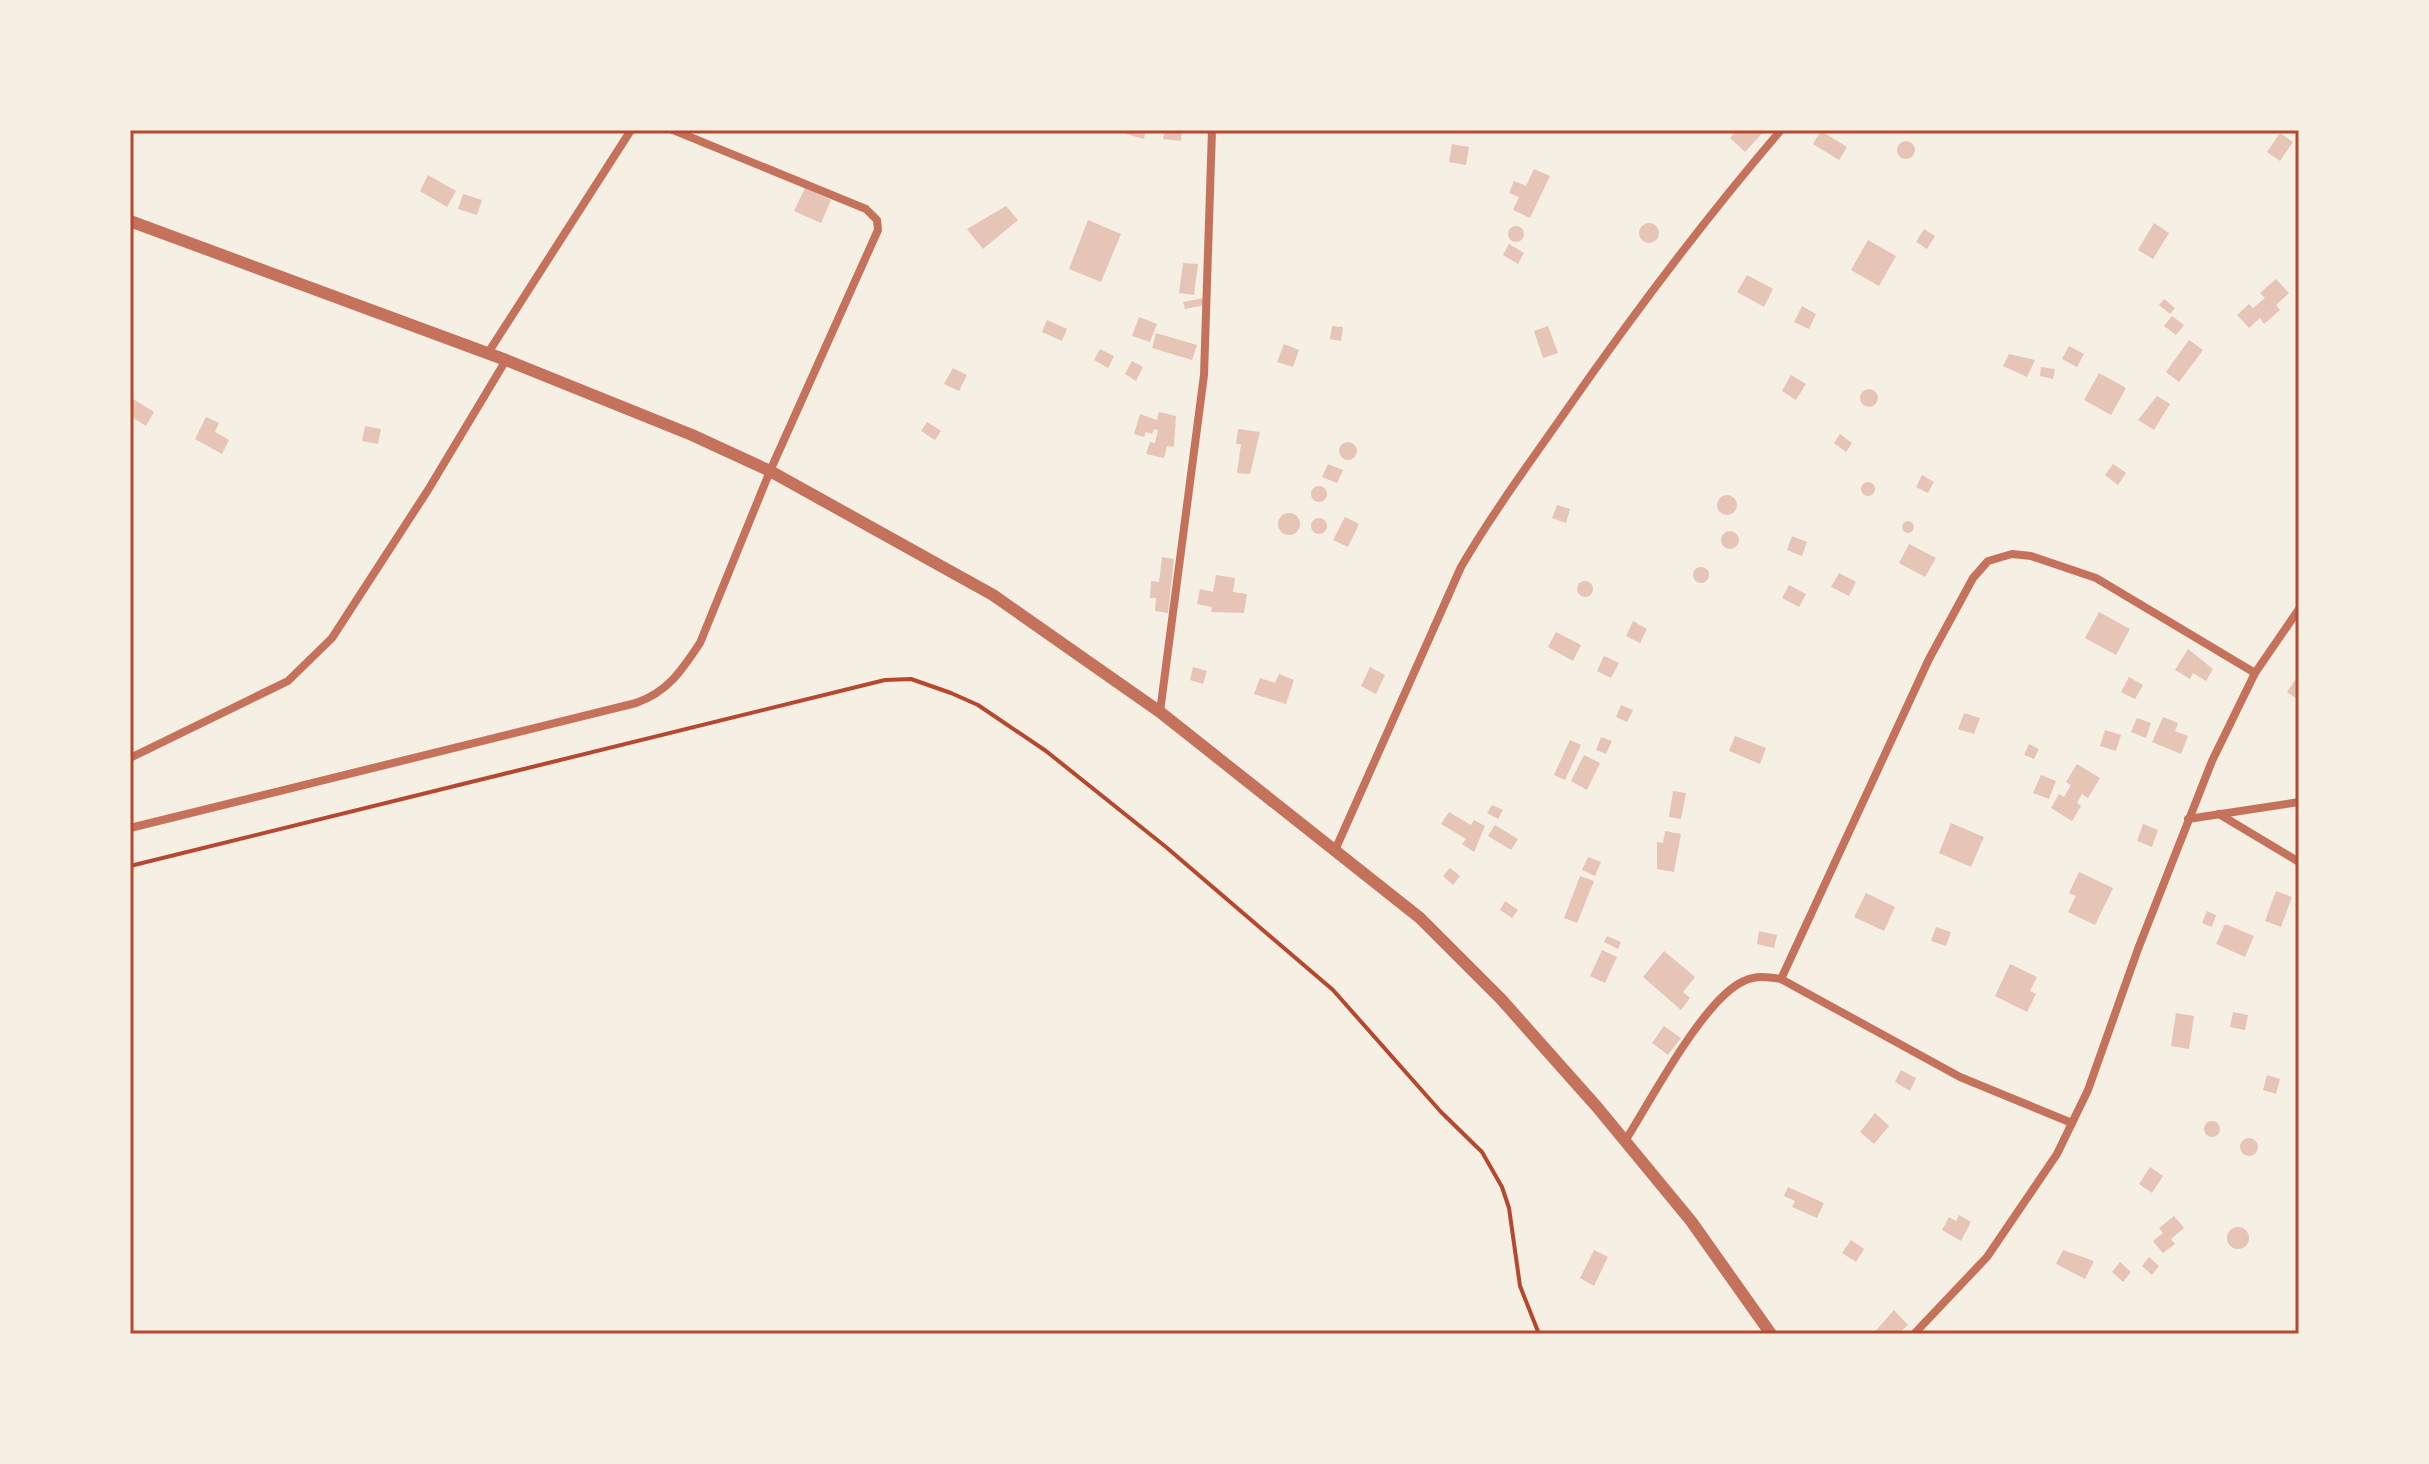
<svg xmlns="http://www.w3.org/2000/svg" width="2429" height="1464" viewBox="0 0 2429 1464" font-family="'Exo 2',sans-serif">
	<rect width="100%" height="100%" fill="#f6efe4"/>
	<!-- building -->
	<g fill="#e6c5b7">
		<path d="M1127,130h19l-2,9 -18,-5z"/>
		<path d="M1165,130h17l-1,11 -18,-2z"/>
		<path d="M1737,130h28l-20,22 -15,-14z"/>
		<path d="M1821,131l26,16 -8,13 -26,-16z"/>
		<path d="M2280,133l13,9 -13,19 -13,-9z"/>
		<circle cx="1906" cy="150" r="9"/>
		<path d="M1452,144l17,3 -3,18 -17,-3z"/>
		<path d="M1534,169l16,7 -20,42 -17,-8 6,-13 -10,-4 5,-12 12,5z"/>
		<path d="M428,175l28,16 -9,16 -27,-16z"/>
		<path d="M805,188l26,12 -10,23 -27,-12z"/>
		<path d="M463,194l19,6 -5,15 -19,-6z"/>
		<path d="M1006,206l12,14 -35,29 -16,-20z"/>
		<path d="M1088,220l33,14 -20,48 -32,-13z"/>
		<circle cx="1649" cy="233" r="10"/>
		<path d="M2154,223l15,10 -16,26 -15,-9z"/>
		<circle cx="1516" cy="234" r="8"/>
		<path d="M1924,229l11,7 -8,13 -11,-7z"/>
		<path d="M1868,240l28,16 -17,30 -28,-16z"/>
		<path d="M1509,244l15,9 -6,11 -15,-9z"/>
		<path d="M1183,263l15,1 -4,31 -15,-2z"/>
		<path d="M1747,275l26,14 -9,18 -27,-15z"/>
		<path d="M2276,279l13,14 -13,12 4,5 -16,14 -4,-6 -11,10 -12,-13 12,-11 4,4 12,-10 -5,-5z"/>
		<path d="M1204,298l1,7 -20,4 -2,-7z"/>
		<path d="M2164,299l11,9 -5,6 -11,-9z"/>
		<path d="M1802,306l14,8 -7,15 -15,-7z"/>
		<path d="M2172,316l12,9 -8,10 -12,-9z"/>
		<path d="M1139,317l18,7 -7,18 -18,-6z"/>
		<path d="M1047,320l20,9 -5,12 -20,-9z"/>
		<path d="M1332,326l11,1 -2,14 -11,-2z"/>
		<path d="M1548,326l10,27 -15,5 -9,-27z"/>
		<path d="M1156,333l41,12 -5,15 -40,-12z"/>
		<path d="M2189,340l14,10 -24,32 -13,-10z"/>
		<path d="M1284,344l15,6 -6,17 -16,-5z"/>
		<path d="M2069,346l15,8 -7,13 -15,-8z"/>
		<path d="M1100,349l14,7 -6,12 -14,-8z"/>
		<path d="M2009,354l26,6 -8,17 -24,-11z"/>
		<path d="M1132,361l11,6 -7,14 -11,-7z"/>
		<path d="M2041,367l14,2 -2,10 -13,-3z"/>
		<path d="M953,368l14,7 -8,16 -15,-7z"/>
		<path d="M2099,373l27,15 -15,27 -27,-15z"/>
		<path d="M1791,375l15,9 -10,16 -14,-9z"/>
		<circle cx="1869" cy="398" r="9"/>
		<path d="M2157,396l13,8 -16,26 -16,-10z"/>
		<path d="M130,397l24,15 -8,14 -16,-10z"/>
		<path d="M1159,412l17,4 -2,31 -7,-1 -3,12 -18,-4 4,-12 5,1 3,-13 -4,-1 -2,5 -6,-2 -2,5 -10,-3 6,-20 17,6z"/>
		<path d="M206,417l13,6 -4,9 14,8 -7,14 -27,-15z"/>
		<path d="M927,422l14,9 -6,9 -14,-9z"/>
		<path d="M365,426l16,3 -3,15 -16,-3z"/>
		<path d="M1238,429l22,3 -10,42 -13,-1 4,-29h-5z"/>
		<path d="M1840,434l12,9 -6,9 -12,-9z"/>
		<circle cx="1348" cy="451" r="9"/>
		<path d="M1328,464l15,6 -6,13 -15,-6z"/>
		<path d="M2113,464l13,9 -8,12 -13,-10z"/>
		<path d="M1922,475l12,7 -6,11 -12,-6z"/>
		<circle cx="1868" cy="489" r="7"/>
		<circle cx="1319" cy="494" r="8"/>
		<circle cx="1727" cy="505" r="10"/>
		<path d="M1557,505l13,4 -4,14 -14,-5z"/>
		<circle cx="1289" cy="524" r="11"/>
		<path d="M1345,517l14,7 -11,23 -15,-7z"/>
		<circle cx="1319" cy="526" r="8"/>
		<circle cx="1908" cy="527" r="6"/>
		<circle cx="1730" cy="540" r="9"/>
		<path d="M1792,536l15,6 -5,14 -15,-6z"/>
		<path d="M1909,544l27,14 -11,19 -26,-14z"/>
		<path d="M1162,557l12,2 -6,54 -13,-2 1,-13h-6l1,-17 8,1z"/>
		<circle cx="1701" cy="575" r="8"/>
		<path d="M1839,573l17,9 -7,14 -18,-9z"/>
		<path d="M1216,575l19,3 -2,14 14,2 -3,19 -33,-1 1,-5 -15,-3 3,-15 13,3z"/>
		<circle cx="1585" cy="589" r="8"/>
		<path d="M1789,585l17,9 -7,13 -17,-9z"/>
		<path d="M2099,612l31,17 -14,26 -31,-17z"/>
		<path d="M1633,621l14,8 -7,14 -14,-7z"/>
		<path d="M1556,632l25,13 -8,16 -25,-14z"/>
		<path d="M2188,649l25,20 -7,12 -13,-8 -3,6 -15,-9z"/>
		<path d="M1604,656l15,7 -8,15 -14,-7z"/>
		<path d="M1193,667l14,4 -4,13 -13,-4z"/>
		<path d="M1370,667l15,8 -9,19 -15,-8z"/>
		<path d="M1279,674l15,6 -8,24 -32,-10 6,-16 15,5z"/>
		<path d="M2299,674v26l-12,-8z"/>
		<path d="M2129,677l14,8 -8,14 -14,-7z"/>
		<path d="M1621,705l12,5 -6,12 -11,-5z"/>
		<path d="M1964,713l16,5 -6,16 -16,-5z"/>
		<path d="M2163,717l15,6 -3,8 13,5 -7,18 -29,-12z"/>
		<path d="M2137,718l14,5 -5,15 -15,-6z"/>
		<path d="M2105,730l16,5 -5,16 -16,-5z"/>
		<path d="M1735,736l31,12 -6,16 -31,-13z"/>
		<path d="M1601,737l11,4 -6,13 -10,-4z"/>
		<path d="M1570,740l11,5 -16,35 -11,-5z"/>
		<path d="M2029,744l10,5 -5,10 -10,-4z"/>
		<path d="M1584,755l16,8 -13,27 -16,-9z"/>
		<path d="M2077,764l23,14 -12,20 -6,-4 -5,9 4,3 -9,15 -21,-13 8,-14 5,3 7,-12 -5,-3z"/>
		<path d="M2041,775l15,6 -7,18 -16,-6z"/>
		<path d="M1673,791l13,2 -5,26 -12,-2z"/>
		<path d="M1492,805l11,5 -5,9 -11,-6z"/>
		<path d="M1449,812l22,13 3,-5 11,6 -11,26 -12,-8 4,-5 -25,-15z"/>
		<path d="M1951,823l33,14 -13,30 -32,-14z"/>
		<path d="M2143,824l15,6 -6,17 -15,-6z"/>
		<path d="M1495,825l23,14 -7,11 -23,-14z"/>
		<path d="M1665,831l16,3 -7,38 -17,-3v-27l6,1z"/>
		<path d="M1588,857l13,5 -6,14 -13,-6z"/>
		<path d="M1450,868l10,8 -7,9 -10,-9z"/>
		<path d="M2079,872l34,16 -18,37 -27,-13 8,-16 -7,-3z"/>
		<path d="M1580,876l14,5 -17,42 -13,-5z"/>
		<path d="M2276,891l16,6 -11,30 -16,-6z"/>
		<path d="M1866,893l29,14 -11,24 -30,-14z"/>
		<path d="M1505,901l13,9 -6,8 -12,-8z"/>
		<path d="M2207,911l9,4 -4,12 -10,-4z"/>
		<path d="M2225,924l29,12 -9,21 -29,-13z"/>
		<path d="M1936,927l15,5 -5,14 -15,-5z"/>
		<path d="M1759,931l18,4 -3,13 -17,-4z"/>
		<path d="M1607,936l14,6 -3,7 -14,-7z"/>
		<path d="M1602,950l15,7 -12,26 -15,-7z"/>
		<path d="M1664,951l31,26 -12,15 7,6 -9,12 -38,-33z"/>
		<path d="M2010,964l27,13 -7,14 6,3 -9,18 -32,-16z"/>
		<path d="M2233,1012l15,3 -3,15 -15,-3z"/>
		<path d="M2176,1013l18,3 -5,33 -18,-3z"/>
		<path d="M1664,1026l17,12 -13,17 -16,-12z"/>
		<path d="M1901,1070l15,8 -6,13 -15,-9z"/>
		<path d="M2267,1075l13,4 -4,15 -13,-4z"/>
		<path d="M1875,1113l14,13 -15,18 -14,-12z"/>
		<circle cx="2212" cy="1129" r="8"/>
		<circle cx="2249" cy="1147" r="9"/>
		<path d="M2150,1167l13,9 -11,17 -13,-9z"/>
		<path d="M1788,1187l36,16 -7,15 -25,-11 3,-6 -11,-5z"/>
		<path d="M1959,1215l12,7 -10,19 -19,-11 7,-13 7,4z"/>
		<path d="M2174,1216l10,12 -13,11 4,5 -12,9 -10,-12 10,-8 -4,-5z"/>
		<circle cx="2238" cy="1238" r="11"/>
		<path d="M1851,1240l13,9 -8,13 -14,-9z"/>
		<path d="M1594,1250l14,7 -14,29 -14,-8z"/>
		<path d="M2063,1250l31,11 -9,18 -29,-15z"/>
		<path d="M2149,1257l10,9 -7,9 -10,-9z"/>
		<path d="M2120,1262l11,10 -8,10 -11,-10z"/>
		<path d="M1894,1310l14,15 -10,9h-25z"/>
	</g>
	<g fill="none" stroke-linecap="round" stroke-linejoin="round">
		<!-- path -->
		<path stroke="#b5482f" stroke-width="4" d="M130,866l755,-186 26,-1 40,14 27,12 68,46 120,96 167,143 108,122 41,40 20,35 7,21 11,78 19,48"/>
		<!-- minor -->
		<g stroke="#c5725c" stroke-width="8">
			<path d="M488,353l143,-223"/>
			<path d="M1160,712l44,-337 8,-245"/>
			<path d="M130,758l158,-77 44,-43 96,-148 78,-130"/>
			<path d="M2219,814l80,48"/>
			<path d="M2188,819l111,-17"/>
			<path d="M130,828l506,-125c32,-11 46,-33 64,-60l70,-172 108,-241 -1,-10 -11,-11 -193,-79"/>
			<path d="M1336,848l125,-281c31,-53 67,-102 102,-152 68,-98 140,-194 218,-285"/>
			<path d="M1781,979l148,-320 44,-81 15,-17 24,-7 19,2 65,22 159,95"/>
			<path d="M1625,1141c25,-39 79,-143 119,-160 12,-6 24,-4 37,-2l179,98 112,46"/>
			<path d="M1914,1334l73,-77 70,-103 31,-64 50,-141 74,-188 43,-88 44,-64"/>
		</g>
		<!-- tertiary -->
		<path stroke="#c5725c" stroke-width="12" d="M130,221l376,139 186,75 78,36 223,124 167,117 260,206 81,81 96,108 94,114 80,113"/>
	</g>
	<!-- border -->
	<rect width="2429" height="1464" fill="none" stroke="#f6efe4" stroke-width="264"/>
	<rect x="132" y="132" width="2165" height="1200" fill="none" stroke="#b5482f" stroke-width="3"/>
</svg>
